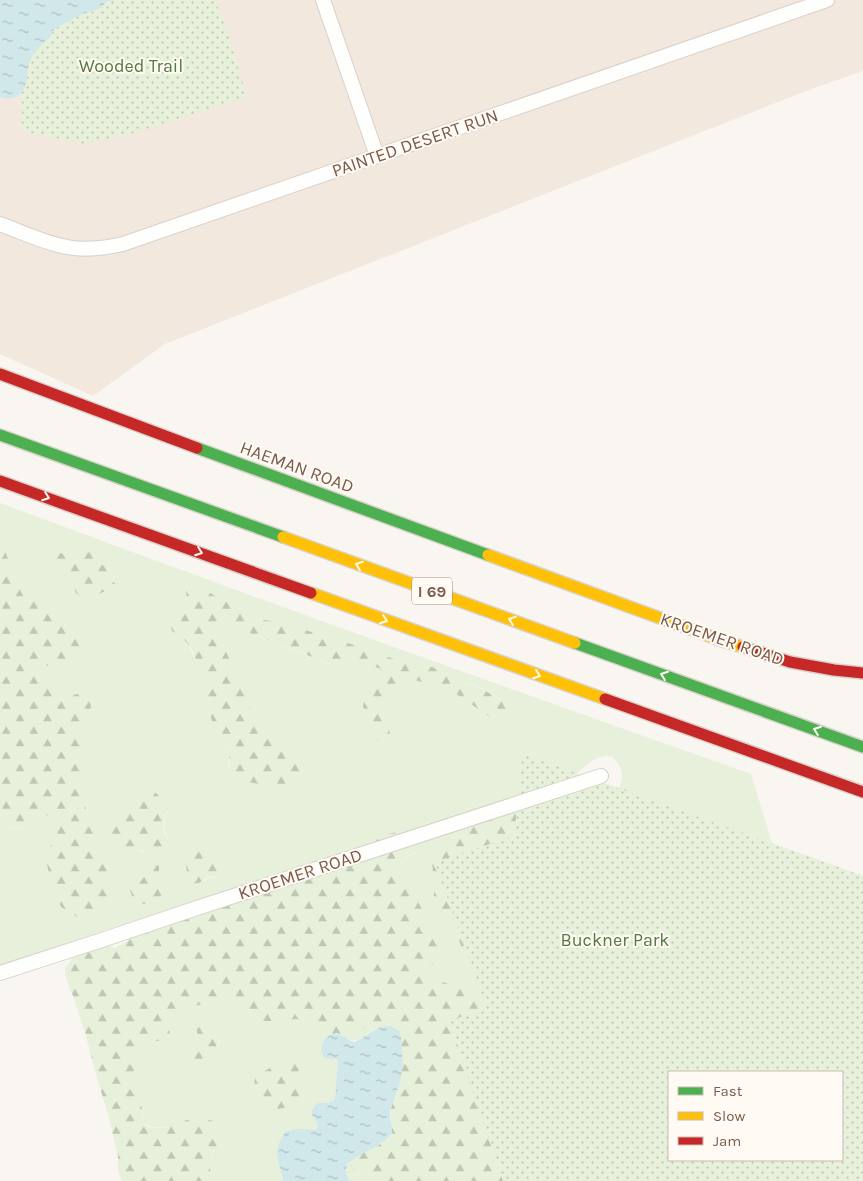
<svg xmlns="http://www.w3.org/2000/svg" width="863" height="1181" viewBox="0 0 863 1181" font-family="Karla,sans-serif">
	<defs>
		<pattern id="forest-firs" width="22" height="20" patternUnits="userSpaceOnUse" patternTransform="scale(1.25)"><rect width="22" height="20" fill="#e7f0db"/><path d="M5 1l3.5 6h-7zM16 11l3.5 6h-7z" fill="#c0c6b4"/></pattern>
		<pattern id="park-dots" width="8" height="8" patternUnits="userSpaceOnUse" patternTransform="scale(1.25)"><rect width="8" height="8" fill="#e7f0db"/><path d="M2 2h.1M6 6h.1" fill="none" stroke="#c0c6b4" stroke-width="1.8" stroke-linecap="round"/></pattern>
		<pattern id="water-ripples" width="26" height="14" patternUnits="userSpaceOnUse" patternTransform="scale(1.25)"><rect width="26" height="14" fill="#d0e8ea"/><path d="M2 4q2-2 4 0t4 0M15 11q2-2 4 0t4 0" fill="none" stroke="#aebfc0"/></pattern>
	</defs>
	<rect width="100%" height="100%" fill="#f9f5f0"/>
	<!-- residential -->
	<path fill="#f2e8de" d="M0,0h863v71l-57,20 -641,253 -72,52 -93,-42z"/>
	<!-- grass -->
	<g fill="#e7f0db" fill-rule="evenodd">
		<path d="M0,503c249,93 500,182 751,271l21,69 91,33v305h-306l94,-381c-9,-8 -21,-13 -32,-12 1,-3 3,-7 3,-11 0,-9 -6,-22 -16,-21 -16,1 -25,17 -39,23 -7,2 -15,4 -22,7 -46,15 -91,31 -137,46 -14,0 -27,1 -37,11l-371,122v-139l20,3 20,-7 14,-13h17l-1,11 -10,6c-3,9 -6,17 -13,23l14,58 16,10 34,-36 -8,-28 -8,-14 -9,-30 -4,-37 -2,-24 2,-18 7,-16 4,-19c-11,-3 -20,-3 -28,7l-5,-3 -7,-12 -11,-13v-7l13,-3 12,1 1,-39 -11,-4 -7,-10 -14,-11h-6l-5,-1 -9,-19 -16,-44zM54,552l13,3 26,-3 7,11 9,7 3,11 4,3 -2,9 -11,-1 -12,6 -19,-16 -4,-8 -13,-14zM197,584l18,12 44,23 30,5 31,11 48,14 20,8 13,4 16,1 66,27 17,10 -38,-3 -13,-7 -35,-9 -12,-1 -5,12 -14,4 -2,6 3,8 -2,9 6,9 -12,12 -9,-15 -4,-18 18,-26 2,-7 -4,-6 -14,-2 -36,-1 -85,-33 -16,-9 -9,7 5,18 8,18 20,28 -2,16 5,14 14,12 16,5 15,37 -23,11 -10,1c-13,-8 -17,-7 -31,-5l-7,-9c1,-15 0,-27 -9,-41 -3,-6 -7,-10 -9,-16 -2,-7 -2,-13 -3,-20 -4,-22 -13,-43 -26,-61l5,-34 -1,-15zM128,801l40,8c-5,15 -6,19 2,33l-26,11 -9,-5 -17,3h-8l-5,-14 17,-24zM191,847l19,2 8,14 3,14c-11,-2 -13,3 -22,6 -3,1 -6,1 -9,1 1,-15 -11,-21 1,-37zM669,1072h173v88h-173z"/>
		<path d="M450,831l-9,7 -9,24 1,10 2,8 -2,26 5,11 10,8 10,13 13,35 6,7 2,7 -18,-3 -9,1 -9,-3 -17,-8v-5l14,-10 -5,-21 -11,-4 -4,-4 2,-14 -22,-42 1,-8 3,-7 14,-8 4,-11z"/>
		<path d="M236,998l8,4 8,13 18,6 27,-2 24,15 9,1 -6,5 14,21c0,7 -1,13 -2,20 -1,17 3,23 -18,22l-7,11c4,5 8,9 6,15l-5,1 -35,25 6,26h-71c-3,-15 -4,-23 5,-35l-20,-28c-19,5 -34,15 -53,6l-1,-13 -7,-20 -3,-35 7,-16 19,2 6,-28 8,2 11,-1 11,-9 30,-7zM197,1034l24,5 -7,13v11l-5,4 -12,-2 -5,-4c0,-5 2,-8 3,-12 1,-6 0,-9 2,-15z"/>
		<path d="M350,1022l12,4 6,5h3c-6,4 -14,13 -23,8 -2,-1 -4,-3 -7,-4l5,-11z"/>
		<path d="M349,1162l5,9 18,5 4,5h-27l-3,-9 1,-8z"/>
	</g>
	<!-- forest -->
	<g fill="url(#forest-firs)">
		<path d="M0,537l16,44 9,19 5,1h6l12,6 2,5 7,10 11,4 13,10 2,15 -6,11 -10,3 -12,-1 -13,3v6l11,14 7,12 5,3c8,-9 17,-11 29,-7l-5,19 -7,16 -2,18 2,24 4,37 9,30 8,14 8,28 -2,13 -4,13 -14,9 -14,1 -16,-10 -10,-23 -4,-20v-15c7,-6 10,-14 12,-23l11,-6 1,-11h-17c-23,22 -23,21 -54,17z"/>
		<path d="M84,548l9,4 7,11 9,7 3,11 4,3 2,5 -4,4 -11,-1 -12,6 -10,-1 -5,-4 -8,-19 -13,-14 -1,-8 17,3 2,-2z"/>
		<path d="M197,584l18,12 44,23 30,5 31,11 48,14 20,8 13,4 16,1 26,9 19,10 20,8 18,10 14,11 -4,8 -11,3 -12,-6 -38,-26 -35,-9 -11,-1 -6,12 -14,4 -2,6 3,8 -2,9 6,9 3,10 -7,6 -8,-4 -9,-15 -4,-18 4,-18 14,-8 2,-7 -4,-5 -14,-3 -35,-1 -86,-33 -16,-9 -9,7 5,18 8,18 20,28 -2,16 5,14 14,12 16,5 15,15v22l-23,11 -10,1c-13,-8 -17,-7 -31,-5l-7,-9 1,-14 -4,-17 -13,-20 -3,-9 -2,-18 -9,-29 -7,-18 -10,-13 -10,-6 -3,-13 6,-9 10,4 2,-10 -1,-15z"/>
		<path d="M151,788l12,12 5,9 -5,14 1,9 6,10 -1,12 -11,3 -23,-9 -17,3h-8l-5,-14 17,-24 6,-12z"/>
		<path d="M619,788c13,-1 22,4 32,12l-94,381h-181l-4,-5 -18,-5 -5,-9 12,-9 20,-9 11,-20c-5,-15 3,-27 8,-41l-23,-55 -6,3h-3l-6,-5 -6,1 -6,-5 -4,2 -5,11 -4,-2 -7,2 -9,-1 -24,-15 -27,2h-8l-10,-6 -8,-13 -8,-4 -11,1 -30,7 -11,9 -11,1 -8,-2 -1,9 6,9c-6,13 -17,9 -30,8l-7,16 3,35 7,20 1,14c22,9 31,-4 52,-7 8,-1 16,3 23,6l2,10 -4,12 -6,9 -1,14 2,12h-90l-4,-10v-15l-10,-42 -12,-39 -11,-43 -12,-36 -8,-21v-7l11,-14 23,-8h10l6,2 13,-7 6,-8 53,-16 11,-1 7,-6 9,-16 4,-1 39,-7 44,-17 8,-5 11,-3 8,-1 42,-15 7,-8 10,-3 10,-2h11l14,8 1,4c-1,2 -3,5 -5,6 -5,4 -12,5 -15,11 -10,19 14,33 19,49 1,7 -1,13 -2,20 6,6 14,5 19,10 3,3 4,9 5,13l-4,6 -13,10 -1,5 17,8 9,3 9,-1 18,3 -2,-7 -6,-7 -13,-35 -10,-13 -10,-8 -5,-11 2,-26 -2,-8 -1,-10 9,-24 12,-9 16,-1 16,-7 78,-24z"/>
		<path d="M199,844l11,5 8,14 11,7 -1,5 -7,2 -6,-1 -8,2 -8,5 -10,2c1,-11 -10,-29 2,-38 2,-1 5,-2 8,-3z"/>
		<path d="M158,865l1,2v7l3,8 -1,18 -16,4 -10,-1 -2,-3 -4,-14c12,-6 17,-8 23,-20z"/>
		<path d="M208,1024l6,1c11,12 5,13 1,26 -2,4 -1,8 -1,12l-5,4 -12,-2 -5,-4c1,-11 6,-23 5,-33z"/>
		<path d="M289,1062l7,1 3,4v10l4,6 1,7 -3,8 -13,9 -9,2h-12c-11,-12 -14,-15 -12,-32l23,-14z"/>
	</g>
	<!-- park -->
	<g fill="url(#park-dots)" fill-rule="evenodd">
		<path d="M114,0h101l11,27 21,70 -113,36 -51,11 -61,-13v-39c6,-9 5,-19 8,-30 2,-8 10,-15 16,-21 5,-6 6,-11 13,-15 6,-4 14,-8 20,-11 11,-5 20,-1 27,-13z"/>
		<path d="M523,754l340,122v305h-360l-54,-161 38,-10 -52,-148 79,-26zM669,1072h173v88h-173z"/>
	</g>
	<!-- water -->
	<g fill="url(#water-ripples)">
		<path d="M0,0h114l-8,2 -5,6 -21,7 -22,12 -7,5v4c-7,7 -17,15 -21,25 -4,11 -1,35 -18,37 -3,1 -8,0 -12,-1z"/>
		<path d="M386,1026l6,1 7,4 2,6 2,28 -3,18 -10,28v8l2,5v9c-12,15 -31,19 -45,31l-1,8 3,9h-66l-6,-26 1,-10 7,-13c4,-1 9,-3 13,-3 7,-1 12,2 19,0 2,-6 -2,-10 -6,-15l3,-8 4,-3c21,1 17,-5 18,-22 1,-7 2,-13 2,-20l-2,-2 -11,-1c-7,-8 -2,-24 10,-24 7,-1 12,6 19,8 12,-4 16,-13 32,-16z"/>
	</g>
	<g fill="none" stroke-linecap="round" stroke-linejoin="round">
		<defs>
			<g id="street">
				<path d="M323,0l54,156"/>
				<path d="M0,224c22,8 44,19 67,23 19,4 38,1 56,-3l704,-244"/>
				<path d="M0,973l102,-33 89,-30 410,-134"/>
			</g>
			<g id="fast">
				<path d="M0,435l283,102"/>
				<path d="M197,448l291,107"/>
				<path d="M575,643l288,104"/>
			</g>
			<g id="slow">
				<path d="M283,537l292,106"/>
				<path d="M488,555l232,85 23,7"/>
				<path d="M311,593l294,106"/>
			</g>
			<g id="jam">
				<path d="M0,374l197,74"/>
				<path d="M0,481l311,112"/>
				<path d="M743,647l47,15 44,8 29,3"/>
				<path d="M605,699l258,93"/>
			</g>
		</defs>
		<!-- street casing -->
		<use href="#street" stroke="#d7d1cb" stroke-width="16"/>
		<!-- fast casing -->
		<use href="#fast" stroke="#d9d2cb" stroke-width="14"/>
		<!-- slow casing -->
		<use href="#slow" stroke="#d9d2cb" stroke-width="14"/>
		<!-- jam casing -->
		<use href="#jam" stroke="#d9d2cb" stroke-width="14"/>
		<!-- street -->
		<use href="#street" stroke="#fefefd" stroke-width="14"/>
		<!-- fast -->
		<use href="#fast" stroke="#4caf50" stroke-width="11"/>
		<!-- slow -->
		<use href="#slow" stroke="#ffc107" stroke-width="11"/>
		<!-- jam -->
		<use href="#jam" stroke="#c62828" stroke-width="11"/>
	</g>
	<!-- one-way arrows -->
	<defs><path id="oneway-chevron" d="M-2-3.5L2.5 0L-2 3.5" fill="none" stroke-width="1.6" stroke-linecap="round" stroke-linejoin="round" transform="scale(1.25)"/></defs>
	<g stroke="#fffaf3">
		<use href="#oneway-chevron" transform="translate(46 497) rotate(20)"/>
		<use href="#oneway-chevron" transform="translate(199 552) rotate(20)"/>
		<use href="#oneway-chevron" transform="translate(359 565) rotate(-160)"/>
		<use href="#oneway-chevron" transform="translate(384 620) rotate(20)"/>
		<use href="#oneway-chevron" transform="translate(512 620) rotate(-160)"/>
		<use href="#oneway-chevron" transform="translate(537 675) rotate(20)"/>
		<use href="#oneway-chevron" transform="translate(664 675) rotate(-160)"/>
		<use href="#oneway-chevron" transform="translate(817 730) rotate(-160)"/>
	</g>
	<g text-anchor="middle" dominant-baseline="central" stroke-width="4" stroke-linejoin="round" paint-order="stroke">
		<!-- shield labels -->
		<rect fill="#fffaf3" stroke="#a28b7f" stroke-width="1" x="412" y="577.5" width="40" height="27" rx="4"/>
		<g font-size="16" font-weight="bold" fill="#7a5c4d">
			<text x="432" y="591">I 69</text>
		</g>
		<!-- park labels -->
		<g font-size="18" fill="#537a41" stroke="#fffaf3">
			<text x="131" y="66">Wooded Trail</text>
			<text x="615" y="940">Buckner Park</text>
		</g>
		<!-- street labels -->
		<g font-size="18" fill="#7a5c4d" stroke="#fffaf3">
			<text transform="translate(415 143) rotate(-19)">PAINTED DESERT RUN</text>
			<text transform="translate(297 467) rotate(20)">HAEMAN ROAD</text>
			<text transform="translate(722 639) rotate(19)">KROEMER ROAD</text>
			<text transform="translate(300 874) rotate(-18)">KROEMER ROAD</text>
		</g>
	</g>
	<!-- legend -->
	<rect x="668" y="1071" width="175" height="90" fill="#fffaf3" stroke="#cabbb1"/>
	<rect x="678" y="1087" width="25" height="8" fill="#4caf50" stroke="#cabbb1"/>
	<text x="713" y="1096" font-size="15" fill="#7a5c4d">Fast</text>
	<rect x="678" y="1112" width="25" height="8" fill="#ffc107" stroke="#cabbb1"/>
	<text x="713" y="1121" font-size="15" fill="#7a5c4d">Slow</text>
	<rect x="678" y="1137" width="25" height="8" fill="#c62828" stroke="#cabbb1"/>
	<text x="713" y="1146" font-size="15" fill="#7a5c4d">Jam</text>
</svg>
